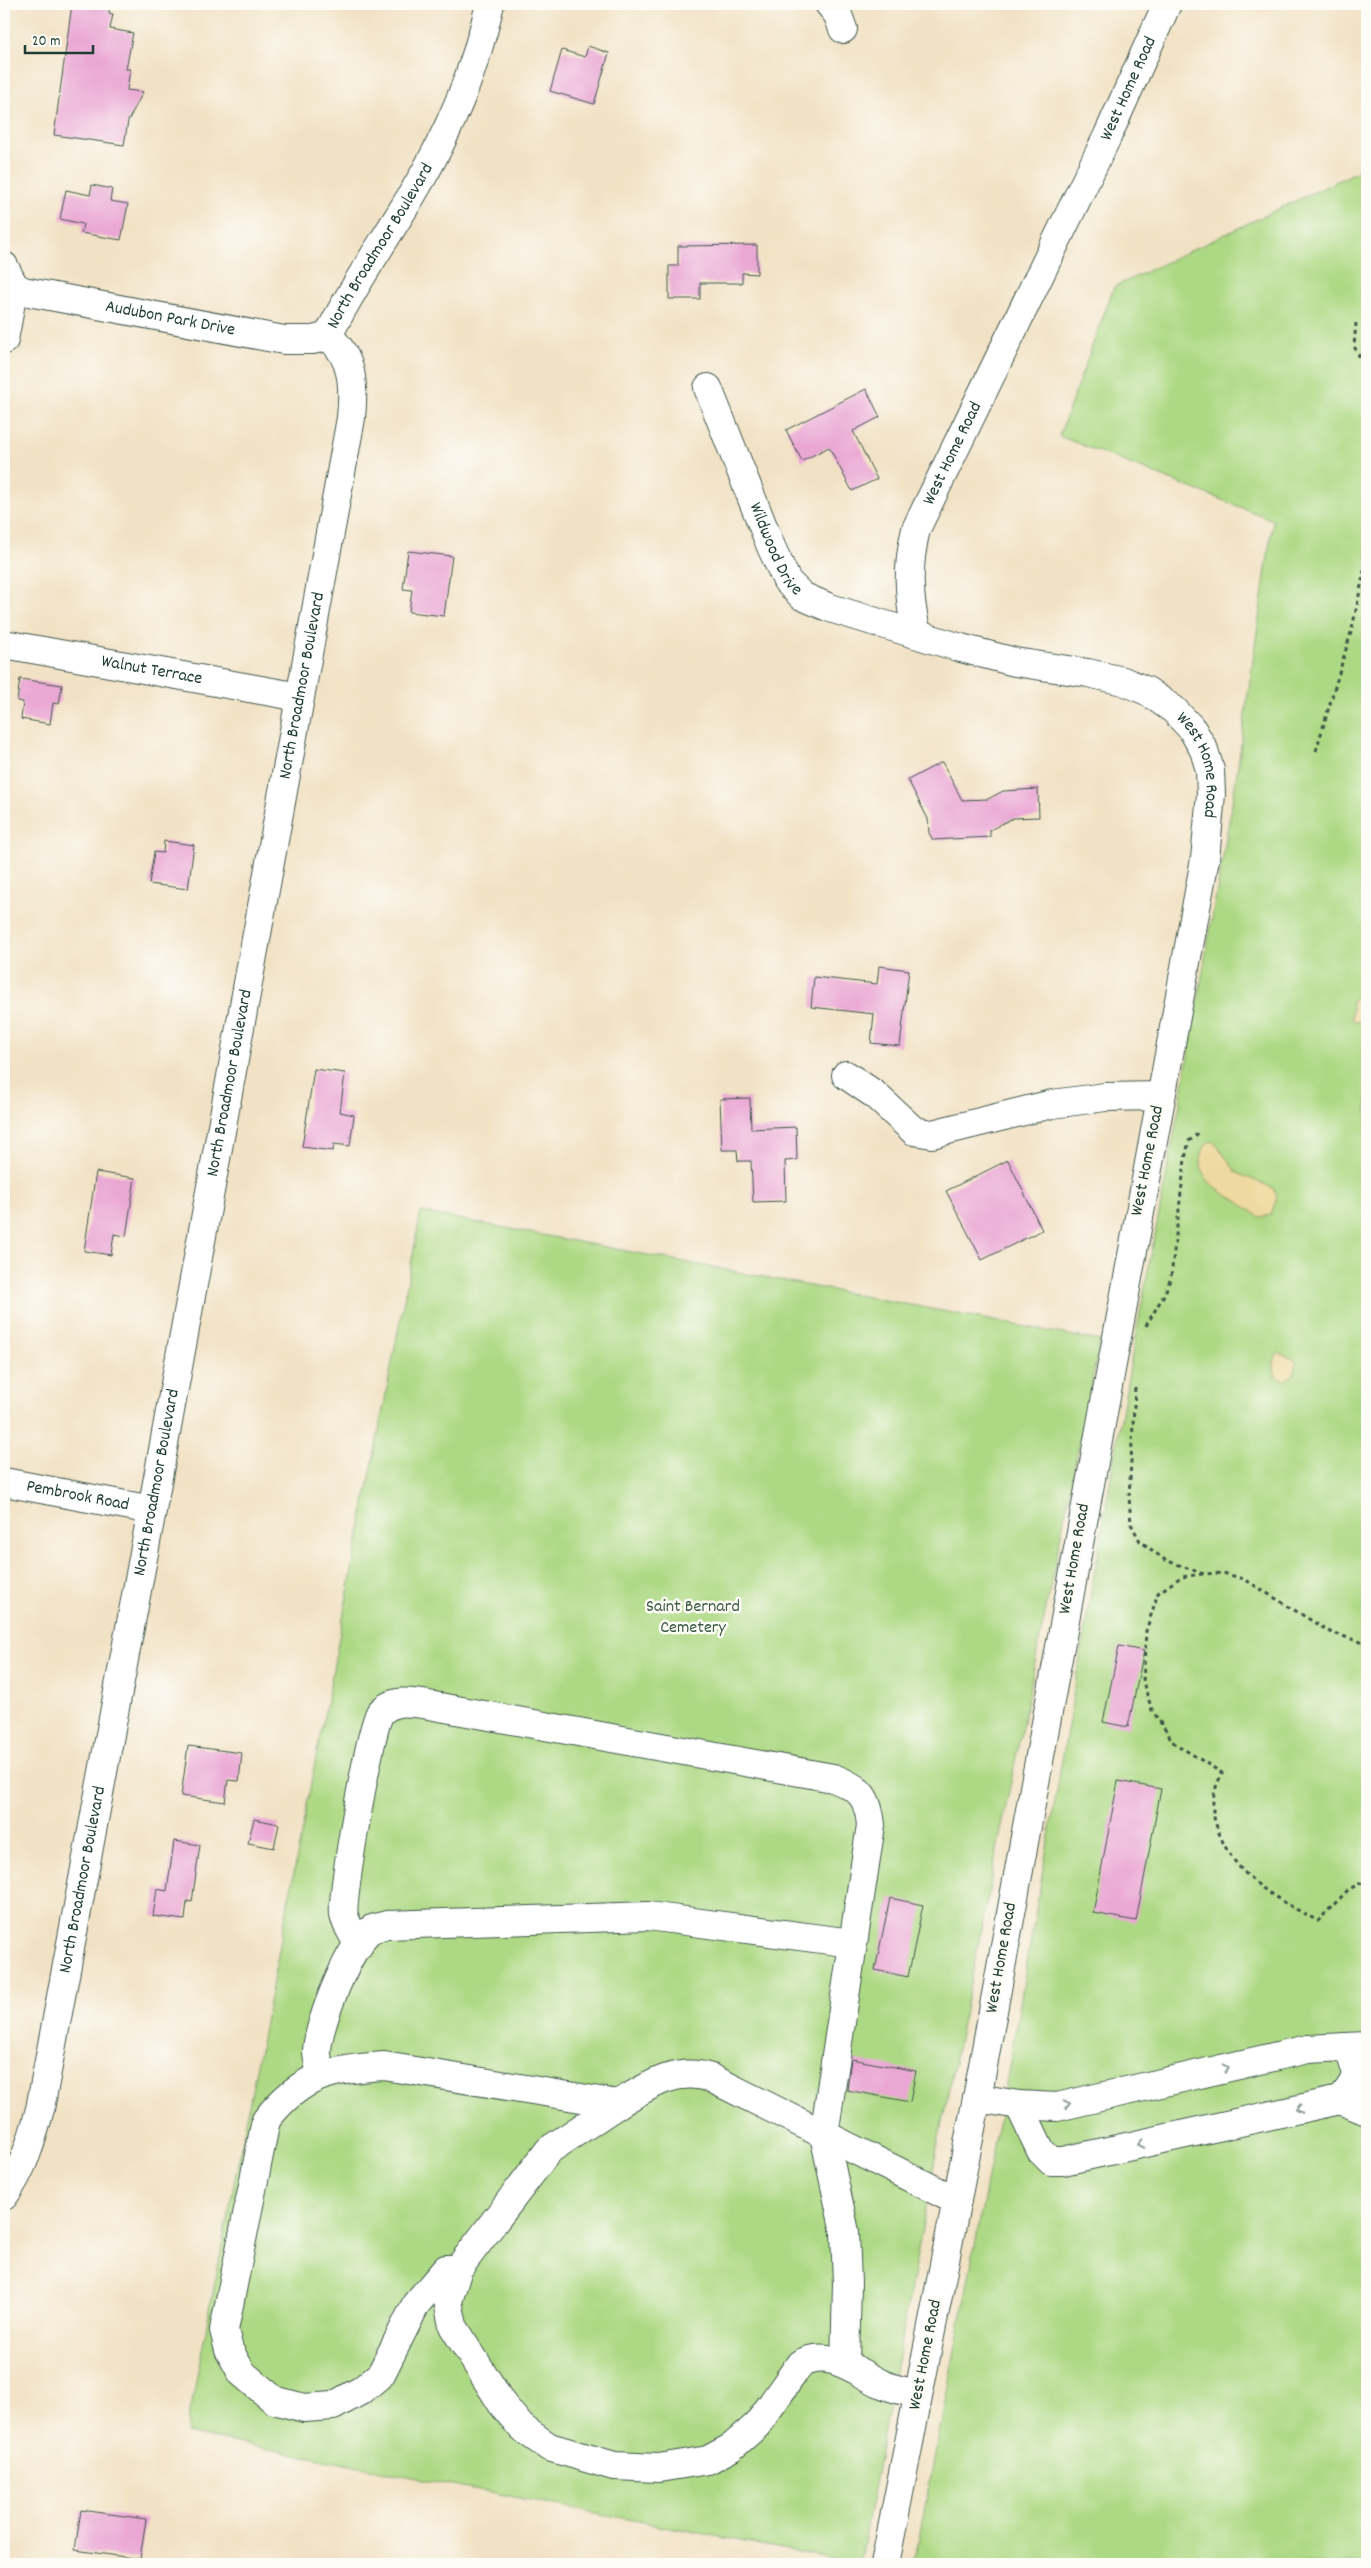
<svg xmlns="http://www.w3.org/2000/svg" width="1371" height="2568" viewBox="0 0 1371 2568" font-family="Dekko,sans-serif">
	<rect width="100%" height="100%" fill="#fdfcf7"/>
	<filter id="ink" filterUnits="userSpaceOnUse"><feTurbulence type="fractalNoise" baseFrequency=".02" numOctaves="2"/><feDisplacementMap in="SourceGraphic" scale="10" xChannelSelector="R" yChannelSelector="G"/><feConvolveMatrix kernelMatrix="1 2 1 2 8 2 1 2 1" color-interpolation-filters="sRGB"/></filter>
	<filter id="wash" filterUnits="userSpaceOnUse"><feTurbulence type="fractalNoise" baseFrequency=".0096" numOctaves="4" result="noise"/><feDisplacementMap in="SourceGraphic" scale="20" xChannelSelector="R" yChannelSelector="G"/><feGaussianBlur stdDeviation="1.12" result="paint"/><feColorMatrix in="noise" values="0 0 0 0 0 0 0 0 0 0 0 0 0 0 0 0 0 1.4 0 .05"/><feComposite in="paint" operator="in"/></filter>
	<g filter="url(#wash)">
		<rect width="100%" height="100%" fill="#f2e2c5"/>
		<!-- green -->
		<g fill="#aed984" stroke="#668b5c">
			<path d="M1367,167v2397h-453l94,-491 125,-724 46,-240 56,-323 38,-266 -214,-84 55,-149z"/>
			<path d="M421,1212l679,129 -162,802 -79,421 -673,-131z"/>
		</g>
		<!-- sand -->
		<g fill="#eeda9e" stroke="#868c69">
			<path d="M1367,990v32l-8,1 -7,-4v-17l6,-10z"/>
			<path d="M1211,1141l5,3 21,29 36,15 4,9 -6,18 -11,2c-9,-5 -17,-12 -26,-18 -22,-11 -43,-27 -28,-55z"/>
			<path d="M1279,1353l14,6 3,4 -3,12 -8,5 -8,-2c-4,-8 -5,-18 2,-25z"/>
		</g>
		<g id="blocks">
			<!-- building -->
			<g fill="#eaa7d4">
				<path d="M72,4h38l-1,9 4,1 -3,15 23,4 -7,36h4l-3,21 16,2 -15,29 -4,24 -70,-10z"/>
				<path d="M588,46l21,7 -15,51 -44,-13 12,-41 23,7z"/>
				<path d="M92,185l20,4 -2,12 18,3 -7,36 -40,-7 2,-9 -23,-5 6,-29 24,5z"/>
				<path d="M757,245v29l-15,-1v10h-42v16h-31v-33h9v-20z"/>
				<path d="M866,389l14,28 -27,14 24,48 -25,12 -23,-44 -27,14 -16,-31z"/>
				<path d="M408,551l44,5 -8,60 -35,-4 3,-22 -9,-1z"/>
				<path d="M20,679l42,6 -3,19 -6,-1 -3,21 -29,-5 2,-17 -6,-1z"/>
				<path d="M942,762l20,38 26,-1 15,-8 35,-2 1,28 -26,1 -23,12v7l-57,3 -4,-7 -1,-14 -20,-39z"/>
				<path d="M164,841l30,4 -6,44 -39,-5 5,-32 9,1z"/>
				<path d="M879,966l30,4 -9,76 -29,-3 3,-29 -63,-7 3,-30 63,7z"/>
				<path d="M314,1069l31,4 -5,39 14,3 -4,31 -16,-2 -1,7 -31,-4z"/>
				<path d="M750,1098l1,31 45,-2 1,33 -12,1 1,40 -33,1 -2,-41h-13l-1,-11h-15l-2,-51z"/>
				<path d="M1008,1160l34,70 -60,30 -36,-69z"/>
				<path d="M96,1172l39,6 -9,58 -12,-2 -3,21 -27,-4z"/>
				<path d="M1119,1646l25,5 -16,76 -25,-5z"/>
				<path d="M188,1746l54,7 -3,28 -11,-1 -3,22 -44,-6z"/>
				<path d="M1118,1781l43,8 -25,132 -43,-8z"/>
				<path d="M254,1819l25,5 -5,24 -26,-5z"/>
				<path d="M174,1841l26,4 -8,57 -5,-1 -2,19 -32,-4 4,-27 10,2z"/>
				<path d="M890,1898l33,7 -15,72 -33,-7z"/>
				<path d="M851,2059l65,12 -6,31 -63,-12z"/>
				<path d="M81,2510l65,9 -6,40 -65,-9z"/>
			</g>
		</g>
	</g>
	<g filter="url(#ink)">
		<use href="#blocks" fill-opacity="0" stroke="#3f564a" stroke-width="1"/>
		<g fill="none" stroke-linecap="round" stroke-linejoin="round">
			<defs>
				<g id="minor">
					<path d="M829,4l9,11 5,14"/>
					<path d="M4,266l10,20 -10,54"/>
					<path id="s1" d="M14,286l9,5 261,49h29l15,-4"/>
					<path id="s2" d="M328,336c25,-51 56,-94 85,-143 36,-59 62,-123 77,-189"/>
					<path id="s3" d="M708,388l64,161 15,32 15,15 28,12 131,40 54,14 73,11 35,8 24,10 27,19 18,19 12,21 6,20 1,24 -6,65 -228,1239 -92,466"/>
					<path id="s4" d="M917,634c-9,-37 -10,-68 -1,-105l191,-392 60,-133"/>
					<path id="s5" d="M4,644l296,53"/>
					<path d="M846,1075l28,19 40,37 18,3 120,-30 53,-7 55,-1"/>
					<path id="s6" d="M4,1482l148,28"/>
					<path d="M359,1945c-5,-9 -13,-20 -15,-30 -4,-15 27,-191 36,-202 14,-16 36,-10 54,-7l399,72c27,10 35,18 38,47l-47,310 21,97 2,51 -2,81"/>
					<path d="M321,2075c-1,-7 -4,-16 -4,-23 0,-26 33,-110 55,-123 5,-2 11,-3 15,-4l261,-9 204,27"/>
					<path d="M977,2098l42,7 38,2 251,-58 57,-3"/>
					<path d="M1340,2100l27,11"/>
					<path d="M618,2104c30,-18 58,-38 93,-26l246,123"/>
					<path d="M1019,2105l22,46 10,10h12l277,-61c19,-21 19,-27 7,-53"/>
					<path id="s7" d="M4,2196c19,-26 28,-56 36,-87l112,-599 199,-1092c3,-31 3,-60 -23,-82"/>
					<path d="M458,2269h-12l-30,35 -35,70 -19,16 -29,16 -29,2 -30,-8 -32,-27 -13,-23 -5,-20 42,-210c35,-45 63,-50 118,-54l234,38 -69,46 -91,119 -10,32 5,25 49,78 20,24 27,19 65,19 45,2 49,-8 24,-13 25,-22 43,-61c29,-16 55,7 80,19 12,6 25,8 38,11"/>
				</g>
			</defs>
			<!-- minor casing -->
			<use href="#minor" stroke="#3f564a" stroke-width="30"/>
			<!-- path -->
			<g stroke="#3f564a" stroke-width="3" stroke-dasharray="4 4" stroke-linecap="butt">
				<path d="M1356,323l-2,23 13,26"/>
				<path d="M1316,751l36,-122 15,-72"/>
				<path d="M1146,1326l19,-33 6,-16 14,-118 4,-18 11,-9"/>
				<path d="M1135,1388l-6,109 2,27 9,17 25,19 39,14 19,-1 21,6 86,53 37,12"/>
				<path d="M1203,1574l-22,3 -23,16 -12,38 -3,51 9,28 22,33 48,30c-3,7 -7,15 -8,22 -3,14 0,25 5,38 17,45 58,66 99,88l31,-32 18,-9"/>
			</g>
			<!-- minor -->
			<use href="#minor" stroke="#fff" stroke-width="28"/>
		</g>
		<!-- one-way arrows -->
		<defs><path id="oneway-chevron" d="M-2-3.5L2.5 0L-2 3.5" fill="none" stroke-width="1.6" stroke-linecap="round" stroke-linejoin="round" transform="scale(1.25)"/></defs>
		<g stroke="#8f9e9a">
			<use href="#oneway-chevron" transform="translate(1226 2068) rotate(-13)"/>
			<use href="#oneway-chevron" transform="translate(1067 2104) rotate(-13)"/>
			<use href="#oneway-chevron" transform="translate(1299 2109) rotate(168)"/>
			<use href="#oneway-chevron" transform="translate(1141 2144) rotate(168)"/>
		</g>
	</g>
	<g text-anchor="middle" dominant-baseline="central" stroke-width="5" stroke-linejoin="round" paint-order="stroke">
		<!-- street labels -->
		<g font-size="18" fill="#1f3d34" stroke="#fdfcf7">
			<text stroke="none"><textPath href="#s4" startOffset="595">West Home Road</textPath></text>
			<text stroke="none"><textPath href="#s2" startOffset="104">North Broadmoor Boulevard</textPath></text>
			<text stroke="none"><textPath href="#s1" startOffset="160">Audubon Park Drive</textPath></text>
			<text stroke="none"><textPath href="#s4" startOffset="190">West Home Road</textPath></text>
			<text stroke="none"><textPath href="#s3" startOffset="175">Wildwood Drive</textPath></text>
			<text stroke="none"><textPath href="#s5" startOffset="150">Walnut Terrace</textPath></text>
			<text stroke="none"><textPath href="#s7" startOffset="1542">North Broadmoor Boulevard</textPath></text>
			<text stroke="none"><textPath href="#s3" startOffset="685">West Home Road</textPath></text>
			<text stroke="none"><textPath href="#s7" startOffset="1138">North Broadmoor Boulevard</textPath></text>
			<text transform="translate(1148 1161) rotate(-79)">West Home Road</text>
			<text stroke="none"><textPath href="#s7" startOffset="732">North Broadmoor Boulevard</textPath></text>
			<text stroke="none"><textPath href="#s6" startOffset="75">Pembrook Road</textPath></text>
			<text transform="translate(1075 1559) rotate(-80)">West Home Road</text>
			<text stroke="none"><textPath href="#s7" startOffset="328">North Broadmoor Boulevard</textPath></text>
			<text transform="translate(1002 1958) rotate(-80)">West Home Road</text>
			<text transform="translate(926 2355) rotate(-79)">West Home Road</text>
		</g>
		<!-- park labels -->
		<g font-size="18" fill="#3c5c44" stroke="#fdfcf7">
			<text x="693" y="1607">Saint Bernard<tspan x="693" dy="21">Cemetery</tspan></text>
		</g>
	</g>
	<!-- margin -->
	<rect width="1371" height="2568" fill="none" stroke="#fdfcf7" stroke-width="20"/>
	<!-- scale -->
	<path d="M25 45v8h68v-8" fill="none" stroke="#1f3d34" stroke-width="2.5"/>
	<text x="32" y="45" font-size="15" fill="#1f3d34" stroke="#fdfcf7" stroke-width="4" paint-order="stroke">20 m</text>
</svg>
